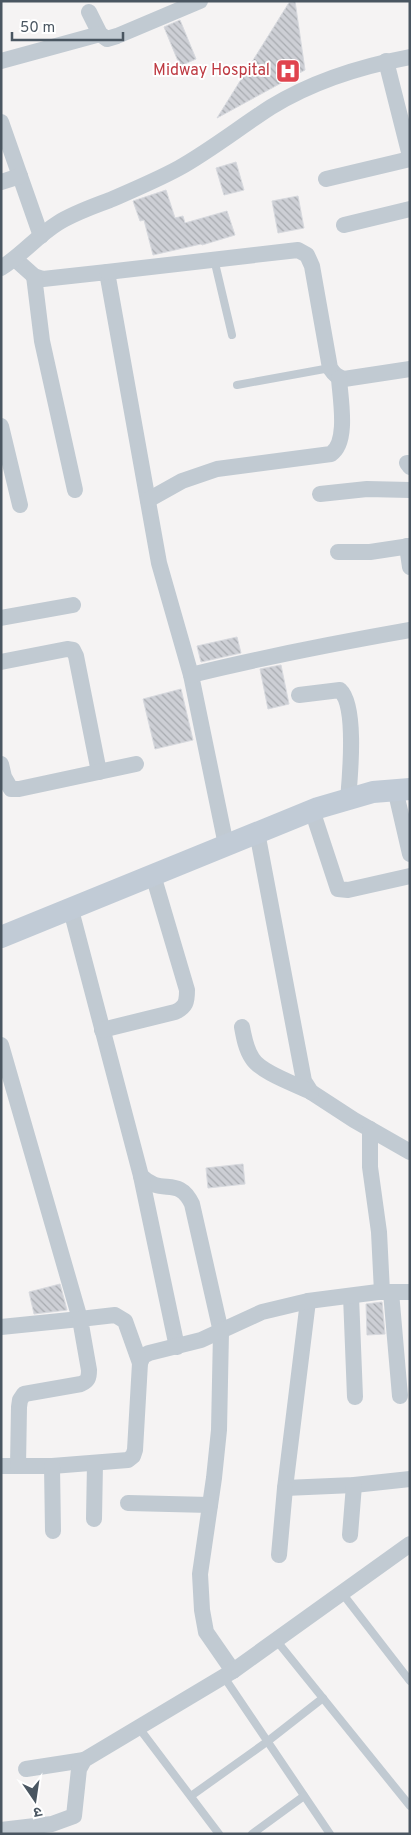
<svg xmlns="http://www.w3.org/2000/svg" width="411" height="1835" viewBox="0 0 411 1835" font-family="Overpass,'Noto Sans Devanagari',sans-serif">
	<defs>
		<pattern id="building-back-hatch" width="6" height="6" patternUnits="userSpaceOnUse" patternTransform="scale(1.25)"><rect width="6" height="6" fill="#cdcfd5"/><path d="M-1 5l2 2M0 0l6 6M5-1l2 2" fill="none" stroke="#a8abb0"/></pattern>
	</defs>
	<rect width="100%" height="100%" fill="#f5f3f3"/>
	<!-- building -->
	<g fill="url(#building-back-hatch)" stroke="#d7d9de">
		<path d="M290,1h5l10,69 -88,48z"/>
		<path d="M180,20l16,39 -16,7 -16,-39z"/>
		<path d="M236,162l8,28 -20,5 -8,-27z"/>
		<path d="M166,190l9,28 8,-2 2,7 42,-12 8,24 -33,10 -1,-1 -48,11 -9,-35 -4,1 -7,-20z"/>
		<path d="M298,196l6,32 -26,5 -6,-32z"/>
		<path d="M237,637l4,16 -40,9 -4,-16z"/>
		<path d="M281,665l8,39 -21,5 -8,-40z"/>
		<path d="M181,689l12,51 -38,9 -12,-50z"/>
		<path d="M243,1164l2,20 -37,4 -2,-20z"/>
		<path d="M60,1284l7,26 -33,4 -5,-22z"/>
		<path d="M382,1302l3,32 -18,1 -1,-31z"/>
	</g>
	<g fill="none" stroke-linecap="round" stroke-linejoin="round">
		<!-- lane -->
		<g stroke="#c1cad2" stroke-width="8">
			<path d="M214,259l18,76"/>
			<path d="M237,385l93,-17"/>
			<path d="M342,1593l68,88"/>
			<path d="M276,1640l134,166"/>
			<path d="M224,1677l106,157"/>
			<path d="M139,1728l80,106"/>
			<path d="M191,1796l77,-55 55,-43"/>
			<path d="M252,1834l52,-38"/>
		</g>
		<!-- street -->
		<g stroke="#c1cad2" stroke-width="16">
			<path d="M89,12l11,22 7,5 10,-3 83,-35"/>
			<path d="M1,61l99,-27"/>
			<path d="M386,61l24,95"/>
			<path d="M1,122l40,114"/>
			<path d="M326,179l84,-20"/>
			<path d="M1,182l19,-6"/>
			<path d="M344,225l66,-16"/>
			<path d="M15,259l19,17 9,3 64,-7 52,291 32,112 35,170"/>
			<path d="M1,268c21,-13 36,-32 57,-45 16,-10 34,-16 52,-23 23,-10 47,-20 69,-32 32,-18 61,-41 92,-61 42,-26 91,-41 139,-50"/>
			<path d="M107,272l191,-22 9,5 5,11 18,102c4,6 7,9 14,11l66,-10"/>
			<path d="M34,276l8,65 33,149"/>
			<path d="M1,426l19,79"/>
			<path d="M407,463l3,4"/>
			<path d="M320,494l47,-5 43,1"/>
			<path d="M148,500l34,-19 35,-12 114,-15c18,-12 9,-57 8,-76"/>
			<path d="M407,546l3,21"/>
			<path d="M338,552h32l40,-6"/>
			<path d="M1,618l72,-13"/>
			<path d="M1,662l66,-13 6,1 3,6 23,116"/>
			<path d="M191,675c73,-18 145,-32 219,-45"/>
			<path d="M299,695l41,-5c17,16 10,86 8,110"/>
			<path d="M1,764l3,13 7,12h8l117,-25"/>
			<path d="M395,789l15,65"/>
			<path d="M312,810l26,79 10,1 62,-14"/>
			<path d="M257,832l47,249 7,11 43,28 56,32"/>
			<path d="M71,910l70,266c21,21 37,-1 51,28l29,128 -2,98 -5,48 -14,96 2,36 4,22 27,39"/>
			<path d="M242,1027c2,11 4,22 10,31 8,14 43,26 59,34"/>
			<path d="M102,1030l73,-18c11,-5 12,-10 12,-22l-34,-115"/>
			<path d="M1,1045l79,274 -79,8"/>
			<path d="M370,1129v38l9,65 3,60"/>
			<path d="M141,1176l36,171"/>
			<path d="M391,1292l9,104"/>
			<path d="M351,1296l4,101"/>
			<path d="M308,1301l-23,187 69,-3 56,-6"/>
			<path d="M1,1466h51l76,-6 5,-4 2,-6 5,-87 3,-7 6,-3 52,-13 61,-28 46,-11 70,-9h32"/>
			<path d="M18,1466l1,-59 1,-7 4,-6 57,-10c7,-3 8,-6 8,-14l-9,-51 35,-4 10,6 15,42"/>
			<path d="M52,1466l1,65"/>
			<path d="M128,1503l82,2"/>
			<path d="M94,1519l1,-56"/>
			<path d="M350,1535l4,-50"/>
			<path d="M279,1555l6,-67"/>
			<path d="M26,1769l58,-9"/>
			<path d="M1,1830l51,-6 22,-8 5,-47 5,-9 149,-89 177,-127"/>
		</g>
		<!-- secondary -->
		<path stroke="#c1cbd6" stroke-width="22" d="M1,937l317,-129 55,-16 37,-3"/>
	</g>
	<!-- icons -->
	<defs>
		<symbol id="hospital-square" viewBox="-11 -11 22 22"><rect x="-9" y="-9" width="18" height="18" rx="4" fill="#e0444e" stroke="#fff"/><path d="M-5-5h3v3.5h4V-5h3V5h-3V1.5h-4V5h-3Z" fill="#fff"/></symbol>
	</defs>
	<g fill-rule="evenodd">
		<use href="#hospital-square" x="274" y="57" width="28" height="28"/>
	</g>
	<g text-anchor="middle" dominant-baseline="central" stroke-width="4" stroke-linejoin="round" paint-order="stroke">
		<!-- health labels -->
		<g font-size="16" fill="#be3a42" stroke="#fff" text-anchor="end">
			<text x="270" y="71">Midway Hospital</text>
		</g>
	</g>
	<!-- border -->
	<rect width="411" height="1835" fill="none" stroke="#4a5661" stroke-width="5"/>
	<!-- north arrow -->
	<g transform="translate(35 1800) rotate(167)" stroke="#ffffff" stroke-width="4" paint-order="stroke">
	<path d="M0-4L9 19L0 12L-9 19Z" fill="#4a5661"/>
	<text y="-8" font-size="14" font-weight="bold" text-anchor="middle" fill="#4a5661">उ</text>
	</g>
	<!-- scale -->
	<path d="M12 32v8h111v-8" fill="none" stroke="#4a5661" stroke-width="2.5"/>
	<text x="20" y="32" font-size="15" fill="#4a5661" stroke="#ffffff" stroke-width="4" paint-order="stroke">50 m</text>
</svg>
